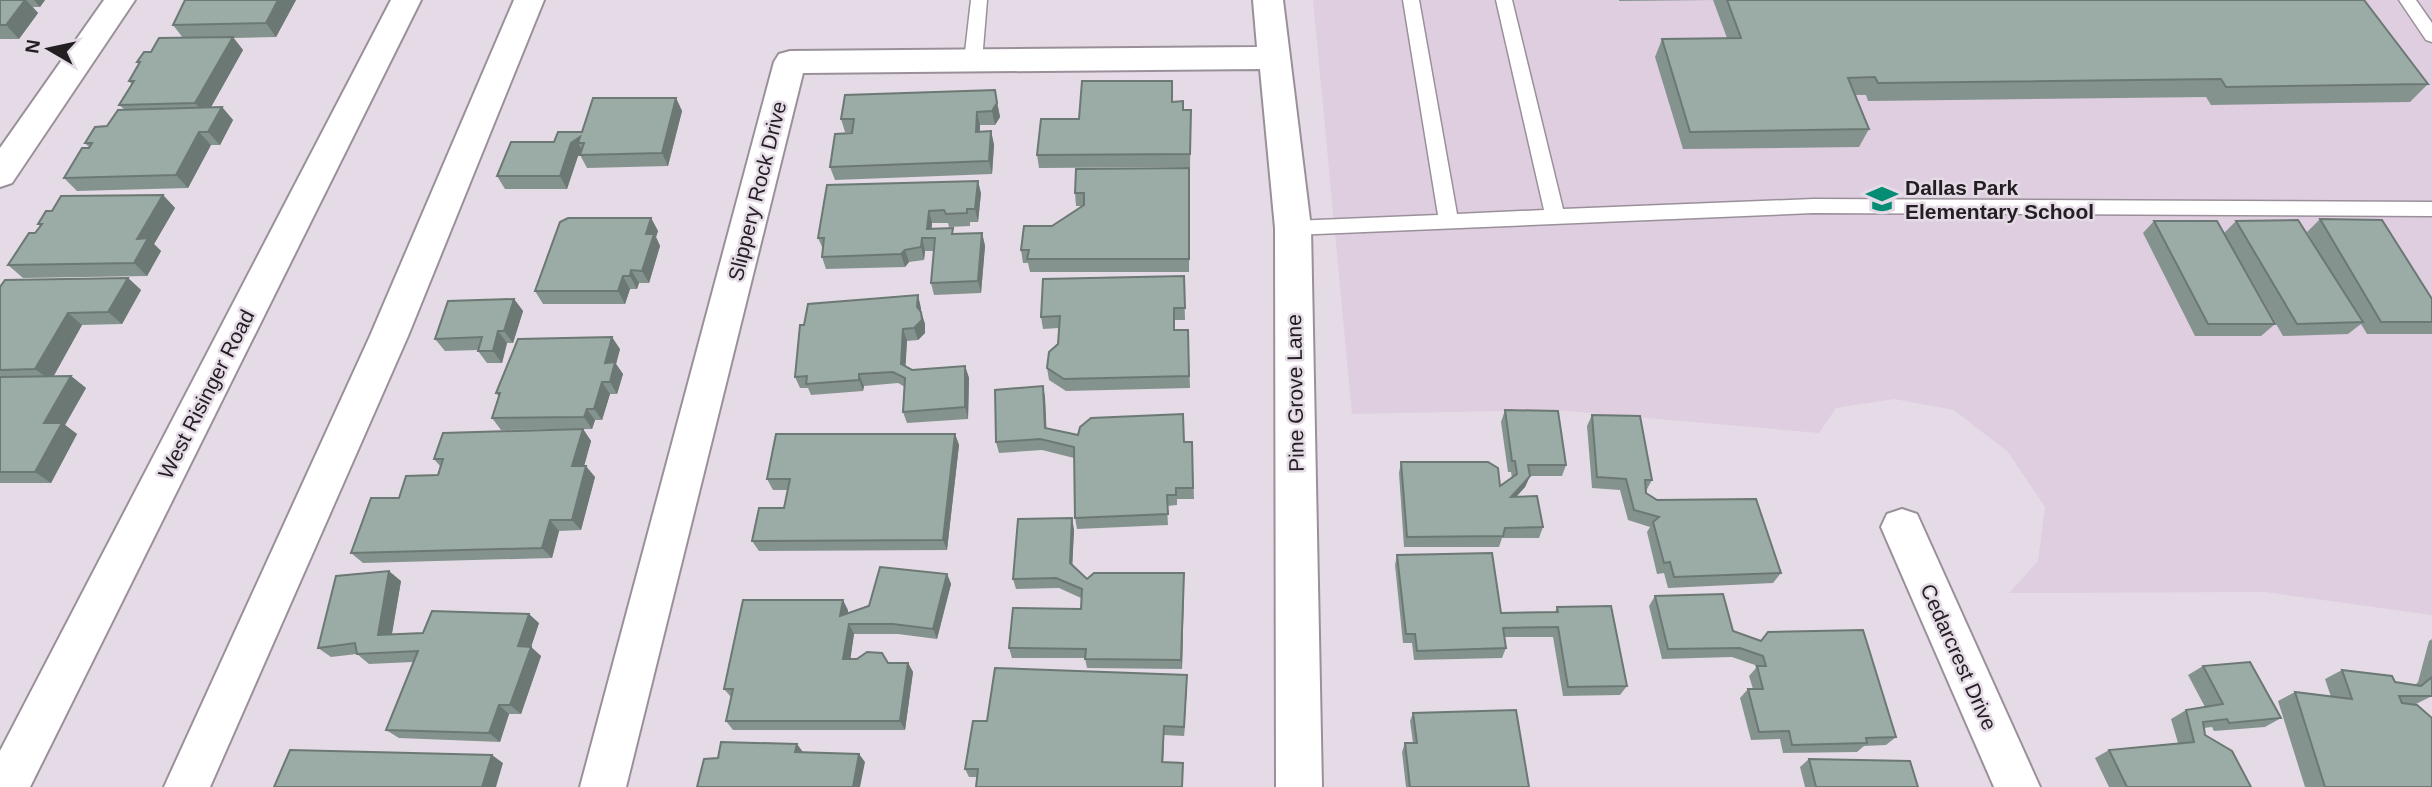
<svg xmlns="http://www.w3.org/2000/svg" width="2432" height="787" viewBox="0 0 2432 787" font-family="Arial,sans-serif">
	<rect width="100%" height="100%" fill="#e5dbe6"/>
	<!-- built -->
	<path fill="#decedf" d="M1313,0h1119v615l-167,-23 -256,1 29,-32 7,-54 -37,-55 -54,-42 -60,-11 -58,9 -17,25 -264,-23 -203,4z"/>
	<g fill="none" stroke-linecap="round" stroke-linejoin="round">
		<defs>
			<g id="lane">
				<path d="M971,0h16l-5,61 -9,6 -9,-6z"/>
				<path d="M1403,0h16l38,214 87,-4 -48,-210h16l51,209 250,-10 619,3v14l-619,-3 -520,22 -7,-2 -3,-5 3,-5 7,-2 145,-6z"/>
				<path d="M2399,0h17l16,23v19l-6,-2z"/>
			</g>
			<g id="street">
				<path d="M104,0h31l-123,183 -12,4v-39z"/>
				<path d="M1253,0h30l28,228 11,559h-46l-1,-559 -15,-159 -457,4 -177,714h-46l194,-725 5,-8 11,-3 467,-4z"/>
				<path d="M1902,509l15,5 123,273h-46l-113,-260 6,-13z"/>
			</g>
			<g id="secondary">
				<path d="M391,0h30l-391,787h-30v-36z"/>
				<path d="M514,0h30l-136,336 -198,451h-46l206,-451z"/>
			</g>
		</defs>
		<!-- lane casing -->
		<use href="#lane" stroke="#9a909a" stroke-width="3"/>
		<!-- street casing -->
		<use href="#street" stroke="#9a909a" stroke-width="4"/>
		<!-- secondary casing -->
		<use href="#secondary" stroke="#9a909a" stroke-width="4"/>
		<!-- lane -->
		<use href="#lane" fill="#fff" fill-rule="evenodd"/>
		<!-- street -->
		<use href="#street" fill="#fff" fill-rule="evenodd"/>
		<!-- secondary -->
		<use href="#secondary" fill="#fff" fill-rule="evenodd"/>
	</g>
	<!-- wall -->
	<g fill="#85938f">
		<path d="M0,0h45l-5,7h-7l5,6 -19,26h-19z"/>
		<path d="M184,0h112l-20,37 -43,1 10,12 -32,57h11l11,13 -13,25h-9l-23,43 -111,3 -13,-13 26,-30 -5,-5 22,-17 17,-17 -5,-4 13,-20 -3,-4 10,-16 -2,-3 14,-10 32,-14 -10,-13 12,-24z"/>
		<path d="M1619,0h745l64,84 -18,18 -199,3 -5,-8 -338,4 -2,-6h-11l14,34 -10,18 -176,2 -28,-92 7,-18 65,-1 -14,-38 -94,1z"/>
		<path d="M995,90l5,27 -5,8h-15v7l11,-1 3,14 -2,29 -157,6 -5,-13 22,-35h-7l-4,-13z"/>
		<path d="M676,98l6,13 -14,55 -81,2 -7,-13 -2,1 -11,33h-62l-8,-13 57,-34z"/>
		<path d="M1173,102l10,8h8l-1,57 -151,1 -2,-13 42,-36z"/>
		<path d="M1190,181l-1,91h-159l-2,-9h-5l-2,-13 31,-24 31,-20h-7l-1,-13z"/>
		<path d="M981,193l-3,29h-8v4l-21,1 -1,-4h-16l-1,6 23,5 28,-1 3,13 -4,47 -47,2 -3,-12 3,-32h-9l-1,9 -15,2 -4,5 -79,2 -4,-12 1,-8 -5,-11z"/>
		<path d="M163,195l12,13 -21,36 7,7 -14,25 -124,2 -15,-13 27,-32 5,-7 -2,-2 14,-13z"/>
		<path d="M651,218l7,13 -2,6 4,9 -11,37h-10l-2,6h-7l-5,15h-82l-8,-13z"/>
		<path d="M2320,219l112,80v35h-65l-6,-10 -13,10 -65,2 -46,-80 38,68 -14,12h-66l-52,-103 11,-12 70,12 12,-12 84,34 -13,-23z"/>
		<path d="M1184,276l1,44h-11v10h14l2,58 -124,3 -17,-11 -2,-12 11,-24 1,-16 -16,1 -2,-12z"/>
		<path d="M128,278l13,12 -19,34 -40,1 -29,51h18l15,12 -21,37 12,9 -26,49h-51v-196z"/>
		<path d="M514,299l9,12 -10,32h-6l-5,20h-15l-9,-12v-1l-33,1 -10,-12z"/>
		<path d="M921,308v4l4,12v9l-7,7 -11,1 -2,25 7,4 53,-4 4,12 -1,41 -61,4 -4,-11 2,-25 -7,-4 -34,3 -1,5 -52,4 -3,-7h-8l-5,-11z"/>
		<path d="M620,349l-4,15 7,10 -6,20h-7l-8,26h-7l-3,9 -91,1 -9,-12 7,-21 -3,-4z"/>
		<path d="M1043,386l2,12 1,30 32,7 106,7h8l2,57h-17v6l-10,1 1,19 -91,4 -2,-11 -1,-60 -32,-8 -43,3 -3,-11z"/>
		<path d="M1505,410l61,55 -4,11h-32l-5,11 -8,9 26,31 -4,11h-37l-3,9h-95l-5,-74 2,-11 99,24 12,-8 -1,-6h-3l-7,-50z"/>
		<path d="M1592,415l60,65 -6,11v2l135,80 -8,10 -105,5 -4,-15 -7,1 -10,-42 3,-5 -22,-7 -8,-30 -28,-2 -5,-62z"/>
		<path d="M583,429l8,12 -7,25 11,11 -14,53 -22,1 -7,27 -189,5 -12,-10 48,-55 39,-23 2,-9 -6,-7z"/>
		<path d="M955,434l4,11 -12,105 -188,1 -7,-10 32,-33 4,-18h-15l-6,-11z"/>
		<path d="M1074,529l-2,36 15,14 97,4 -2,86 -95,-1 -2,-10h-73l-3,-10 72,-39v-11l-22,-10 -43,1 -3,-10z"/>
		<path d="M1397,555l104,58 54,-1 2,-5 70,79 -7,9 -57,1 -10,-59h-49l2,11 -4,10 -88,2 -2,-17h-9l-8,-78z"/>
		<path d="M947,574l4,10 -14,55 -39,-5h-44l-4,25 38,4h20l5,9 -8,58h-172l-7,-9 5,-24 -7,-8 124,-79v3z"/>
		<path d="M401,581l-9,53 31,-1 116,-10 -8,24 10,9 -20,58h-12l-9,28 -101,-4 -13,-8 27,-68 -44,2 -12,-10 -26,3 -13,-9z"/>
		<path d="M1655,596l78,35 163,106 -10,8 -22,1 -7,6 -74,1 -3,-14 -29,1 -11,-42 8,-9h5l-4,-13 7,-8 -1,-3 -23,-8 -70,2 -13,-53z"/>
		<path d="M2432,639v57l-18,9 18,82h-127l-27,-86 17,-9 36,5 -6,-18 17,-9 53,12 20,3 3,-3 11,-41z"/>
		<path d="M2203,666l78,52 -16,9 -51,4 -2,-4 -8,1 1,7 46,52h-142l-14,-29 14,-8 69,-7 -7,-24 15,-9 19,-3 -17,-32z"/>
		<path d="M1187,675l-3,61 -20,-1 -1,27 20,9 -206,6h-8l-4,-8z"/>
		<path d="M1413,713l116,74h-123l-4,-35 3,-9h8l-3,-22z"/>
		<path d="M1809,759l109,28h-113l-5,-20z"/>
	</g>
	<!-- shaded-wall -->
	<g fill="#6c7874">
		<path d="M25,0h1l12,13 -19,26 -13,-14z"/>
		<path d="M34,0h11l-5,7z"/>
		<path d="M278,0h18l-20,37 -10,-14z"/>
		<path d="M233,37l10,13 -37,66 -11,-13z"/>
		<path d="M676,98l6,13 -14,55 -6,-13z"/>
		<path d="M997,103l3,14 -5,8 -3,-14z"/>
		<path d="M222,107l11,13 -13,25 -12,-13z"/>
		<path d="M977,112l3,13 -1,20 -3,-13z"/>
		<path d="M991,131l3,14 -2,29 -3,-13z"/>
		<path d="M199,132l12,13 -23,43 -12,-13z"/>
		<path d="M580,137l4,6h-6l6,10 -6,3 -11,33 -7,-13 11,-33z"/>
		<path d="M978,181l3,12 -3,29 -3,-13z"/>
		<path d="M163,195l12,13 -21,36 7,7 -14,25 -13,-13 3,-24z"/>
		<path d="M929,211l3,12 -1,15 -4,-9z"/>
		<path d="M651,218l7,13 -2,6 4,9 -11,37 -7,-12 4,-37z"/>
		<path d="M982,233l3,13 -4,47 -3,-12z"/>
		<path d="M922,238l3,13 -1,9 -3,-13z"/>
		<path d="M905,250l4,12 -4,5 -4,-13z"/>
		<path d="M631,270l8,13 -2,6 -7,-13z"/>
		<path d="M623,276l7,13 -5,15 -7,-13z"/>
		<path d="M128,278l13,12 -19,34 -14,-12z"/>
		<path d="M918,295l3,13v11l-4,-12z"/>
		<path d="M514,299l9,12 -10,32 -9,-12z"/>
		<path d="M921,312l4,12v9l-7,7 -4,-12z"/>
		<path d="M68,313l14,12 -31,56 -16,-12z"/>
		<path d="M903,329l4,12 -2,35 -4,-12z"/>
		<path d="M498,331l9,12 -5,20 -9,-12z"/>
		<path d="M612,337l8,12 -4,15 7,10 -6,20 -7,-12 -5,-19z"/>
		<path d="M965,366l4,12 -1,41 -3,-12z"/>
		<path d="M859,374l5,12 -1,5 -4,-11z"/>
		<path d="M71,376l15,12 -21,37 12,9 -26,49 -16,-11 9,-49z"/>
		<path d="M602,382l8,12 -8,26 -8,-11z"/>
		<path d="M1043,386l2,12 2,41 -2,-11z"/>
		<path d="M587,409l8,11 -3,9 -8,-12z"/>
		<path d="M583,429l8,12 -10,36 -9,-11z"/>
		<path d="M955,434l4,11 -12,105 -4,-10z"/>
		<path d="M586,466l9,11 -14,53 -9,-10z"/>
		<path d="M1530,476l-5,11 -18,20 4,-10z"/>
		<path d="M1072,518l2,11 -2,44 -2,-10z"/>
		<path d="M550,520l9,11 -7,27 -10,-10z"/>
		<path d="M389,571l12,10 -11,63 -12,-9z"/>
		<path d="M1184,573v10l-2,86 -1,-9z"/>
		<path d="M947,574l4,10 -14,55 -4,-10z"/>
		<path d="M843,600l5,10 -2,15 -6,-9z"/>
		<path d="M529,614l10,9 -8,24 10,9 -20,58 -11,-9 8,-59z"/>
		<path d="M849,624l5,10 -5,35 -6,-10z"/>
		<path d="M908,663l5,9 -8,58 -5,-9z"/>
		<path d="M1187,675v9l-3,52v-9z"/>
		<path d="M499,705l10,9 -9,28 -11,-9z"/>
		<path d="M1164,726v9l-1,35 -1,-8z"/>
		<path d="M797,744l6,8h-8z"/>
		<path d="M859,754l6,8 -5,25h-7z"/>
		<path d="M492,755l11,8 -7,24h-14z"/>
	</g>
	<!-- building -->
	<g fill="#9baba6" stroke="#6c7874" stroke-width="2">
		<path d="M0,0h25l-19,25h-6z"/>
		<path d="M185,0h93l-12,23 -93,2z"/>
		<path d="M1727,0h637l64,84 -202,3 -5,-8 -343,4 -3,-6 -27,1 21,51 -179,3 -28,-93 79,-1z"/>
		<path d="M233,37l-38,66 -76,2 15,-24h-5l11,-19h-3l7,-10h7l8,-14z"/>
		<path d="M1082,81h90v21l11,-1v9h8l-1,44 -153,1 4,-36h38z"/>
		<path d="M995,90l2,13 -5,8 -15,1 -1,20 15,-1 -2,30 -159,6 5,-33 17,-1 2,-14h-13l4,-24z"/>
		<path d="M593,98h83l-14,55 -82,2 4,-12h-6l2,-6 -9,6 -11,33h-63l14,-34h43l4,-10h24z"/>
		<path d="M222,107l-14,25h-9l-23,43 -112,3 18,-30h7l3,-5h-7l10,-16 12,-1 11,-16z"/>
		<path d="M1189,168v91h-162l2,-9h-8l3,-24h28l32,-21v-12h-9l1,-24z"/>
		<path d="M978,181l-3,28h-8v4l-21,1 -2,-4 -15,1 -2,18 26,-1 -1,6 30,-1 -4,48 -47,2 4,-45h-13l-1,9 -16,3 -4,4 -79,3 2,-19h-6l9,-53z"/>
		<path d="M163,195l-26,44 11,-1 -14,25 -126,2 21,-32h6l7,-9h-4l8,-13h6l9,-15z"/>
		<path d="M568,218h83l-5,16h8l-12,37 -11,-1 -1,6h-7l-5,15h-83l25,-69z"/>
		<path d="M2320,219l62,1 50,79v23h-51z"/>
		<path d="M2298,220l65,102 -66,2 -61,-103z"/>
		<path d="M2154,221h63l58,103h-67z"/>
		<path d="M1184,276l1,32h-11v22h14l1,46 -125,3 -17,-11 2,-16 9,-8 2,-28 -19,1 2,-38z"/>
		<path d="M128,278l-20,34 -40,1 -33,56 -35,1v-83l5,-7z"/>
		<path d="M918,295l-1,12 4,5 1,8 -8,8 -11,1 -2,35 11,6 53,-4v41l-62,5 2,-34 -12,-6 -34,2v6l-53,4 1,-8 -12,1 5,-52h4l4,-21z"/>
		<path d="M514,299l-10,32h-6l-5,20h-15l4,-14 -47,2 13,-38z"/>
		<path d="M612,337l-7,26 10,-1 -5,20h-8l-8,27h-7l-3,8 -92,1 8,-25h-4l22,-54z"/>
		<path d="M71,376l-27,47h18l-27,49h-35v-95z"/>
		<path d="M1043,386l2,42 33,7 2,-8 11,-9 92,-4 1,28h8l1,46h-17v7h-9l1,19 -93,4 -1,-71 -34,-8 -44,3 -1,-52z"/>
		<path d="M1505,410l53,1 8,54h-38l2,11 -19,21 26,-1 6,31 -38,1 -2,8 -96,1 -6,-75h87l10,6 2,18 17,-12 -2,-13h-3z"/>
		<path d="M1592,415l48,1 12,64h-7l1,13 11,7 99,-1 25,74 -107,4 -4,-15 -6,1 -11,-41 6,-5 -25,-7 -8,-31 -29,-2z"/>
		<path d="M583,429l-11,37h14l-14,54h-22l-8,28 -191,5 20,-55h28l7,-22 32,-1 5,-16h-9l9,-26z"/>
		<path d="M776,434h179l-12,106 -191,1 7,-33h25l6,-29h-23z"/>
		<path d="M1072,518l-2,45 17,16 7,-6h90l-3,87 -96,-1 1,-10 -77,-1 4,-40 68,1 1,-20 -26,-11 -43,1 5,-60z"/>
		<path d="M1492,553l9,60 57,-1 -1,-5 54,-1 16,80 -59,1 -10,-60 -55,1 3,20 -89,3 -2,-17h-9l-9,-79z"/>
		<path d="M880,567l67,7 -14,55 -40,-5h-44l-6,35h14l10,-7 15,1 6,10h20l-8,58h-174l7,-32h-9l19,-89h100l-3,16 29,-10z"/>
		<path d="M389,571l-11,64 45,-2 9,-22 97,3 -11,32 13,1 -21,58h-11l-10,28 -103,-3 32,-79 -61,3 -2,-11 -37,5 18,-72z"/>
		<path d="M1723,594l10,37 28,10 7,-9 95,-2 33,107 -30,1 1,5 -75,2 -3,-14 -30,1 -11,-43h15l-6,-23h9l-3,-10 -23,-8 -72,1 -13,-53z"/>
		<path d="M2250,662l31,56 -52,5 -2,-4 -24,3 2,13 27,16 19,36h-124l-18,-37 85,-8 -8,-32 37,-6 -20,-38z"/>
		<path d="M995,668l192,7 -3,52 -20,-1 -2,36 21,1 -1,24h-206l2,-18h-13l8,-48h14z"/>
		<path d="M2342,670l50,6 3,6 26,4 11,-9v19h-33l3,7 15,2 15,13v69h-107l-30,-95 57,7z"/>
		<path d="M1516,710l13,77h-119l-5,-44h12l-4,-30z"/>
		<path d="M721,742l76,2 -2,8 64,2 -6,33h-156l7,-28 14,-1z"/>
		<path d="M290,750l202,5 -10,32h-208z"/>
		<path d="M1809,759l101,2 8,26h-102z"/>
	</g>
	<!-- icons -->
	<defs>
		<symbol id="school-bare" viewBox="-9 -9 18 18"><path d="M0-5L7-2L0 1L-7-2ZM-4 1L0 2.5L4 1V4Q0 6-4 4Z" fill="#048d74" stroke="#e5dbe6" stroke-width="2.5" paint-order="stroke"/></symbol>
	</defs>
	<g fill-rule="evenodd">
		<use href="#school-bare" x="1860" y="177" width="44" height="44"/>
	</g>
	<g text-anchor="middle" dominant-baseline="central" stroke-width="5" stroke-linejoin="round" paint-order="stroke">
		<!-- poi labels -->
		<g font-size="21" font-weight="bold" fill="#221e22" stroke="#e5dbe6" text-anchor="start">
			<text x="1905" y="187">Dallas Park<tspan x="1905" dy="24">Elementary School</tspan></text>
		</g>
		<!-- street labels -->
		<g font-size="21" fill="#221e22" stroke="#e5dbe6">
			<text transform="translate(757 191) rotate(-76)">Slippery Rock Drive</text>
			<text transform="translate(1295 393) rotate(-91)">Pine Grove Lane</text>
			<text transform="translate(206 394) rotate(-63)">West Risinger Road</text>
			<text transform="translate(1959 657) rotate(66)">Cedarcrest Drive</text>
		</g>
	</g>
	<!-- north arrow -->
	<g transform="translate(49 49) rotate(279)" stroke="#e5dbe6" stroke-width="5" paint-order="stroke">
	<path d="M0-5L12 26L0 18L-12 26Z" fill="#221e22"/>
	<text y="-10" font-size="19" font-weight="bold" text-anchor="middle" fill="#221e22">N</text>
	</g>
</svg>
